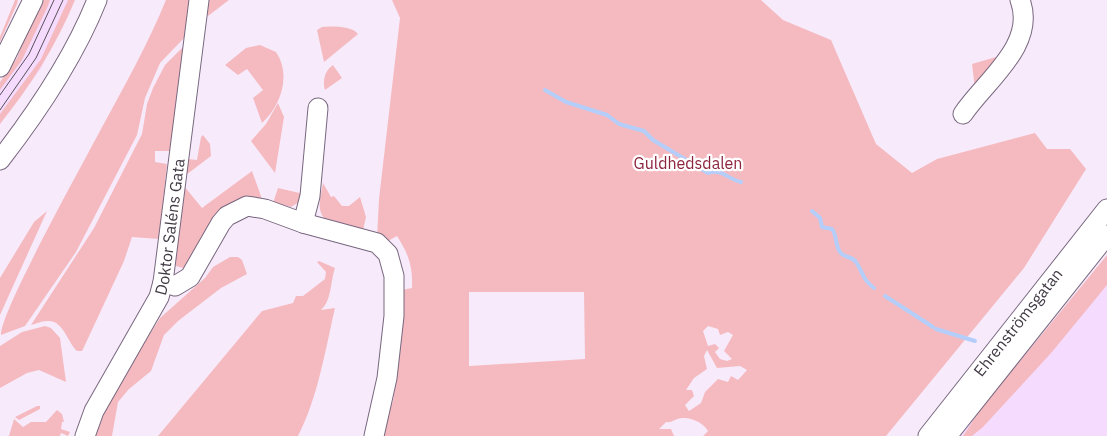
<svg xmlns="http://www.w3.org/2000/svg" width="1107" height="436" viewBox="0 0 1107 436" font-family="'IBM Plex Sans',sans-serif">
	<rect width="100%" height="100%" fill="#f7ebfb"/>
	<!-- built -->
	<g fill="#f5dcfe">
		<path d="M47,0h24l-30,69 -41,52v-36l27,-42z"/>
		<path d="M1107,260v176h-151l144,-170z"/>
	</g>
	<!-- green -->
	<g fill="#f5bac0" fill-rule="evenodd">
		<path d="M15,0h3l-1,4 -17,38v-5z"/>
		<path d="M40,0h10l-2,6 -26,54 -22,30v-8l17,-24z"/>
		<path d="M68,0h7c-19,46 -44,85 -75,124v-10l41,-55z"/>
		<path d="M166,0h23l-5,38 -24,25 -15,35 -8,37 -61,117 -51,74 -24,9c-1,-23 85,-177 100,-206 23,-42 47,-85 65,-129z"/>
		<path d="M208,0h21l-21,16 -2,-3z"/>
		<path d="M392,0h369l22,20 48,20 45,104 36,29 25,-14 98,-26 12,16h23l16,20 -62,99 -138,168h-183l5,-5c-4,-8 -17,-14 -26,-13 -6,0 -9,5 -16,4l-7,7h12l3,7h-294l13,-35 5,-31 4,-80 10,-2c1,-22 -4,-35 -15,-52l-11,6 -9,-4 2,-39 21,-181zM469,292h115l1,67 -116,7zM708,326l10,3 2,6 8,-3 5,3 -9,16 8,8 -5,2 -7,-2 -5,-7 4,-4 -4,-4 -7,2 -5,-15zM707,350l10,18 23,-2 7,4 -9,10 -7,-4 -3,6 -10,-3 -13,13 -4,11 -12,8 -4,-6 9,-9 -2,-6h-6l8,-12 13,-9 -3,-13z"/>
		<path d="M322,27c10,-1 30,-1 36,7l-34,28 -7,-32z"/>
		<path d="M260,45l16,7c15,22 6,53 -14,71l-9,-25 10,-8 -16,-21 -9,6 -13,-10 21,-17z"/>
		<path d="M183,47l-13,104h-15v11l12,2 -8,75 -27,-2 -8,24 -40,86 -2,4h-5c-9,-8 -14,-32 -30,-30 -6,0 -11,3 -16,4l63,-97 48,-94 5,-30 6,-16 12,-23z"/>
		<path d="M1003,55l-28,34 -3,-25z"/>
		<path d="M333,65l9,13 -17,12c-3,-9 0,-20 8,-25z"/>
		<path d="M278,103l6,14 -9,56 -24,-32 15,-17z"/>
		<path d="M203,135l7,9 1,12 -25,19 2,-16 9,1 4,-23z"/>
		<path d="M252,171l10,28h-13l-60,65 -6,4 -7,-2 -2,-4 10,-76 18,22z"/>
		<path d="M323,183l8,14 3,-1 8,10h7l11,-9 6,20 -3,13 -36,-9c-12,-10 -6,-24 -4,-38z"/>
		<path d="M278,188l26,6 -5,8 -8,5 -18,-4z"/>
		<path d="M47,211l-47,104v-37l34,-56z"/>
		<path d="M1107,255v30l-55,67 -69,75 -11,9h-9l17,-26z"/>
		<path d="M230,257h8l4,3 5,14 -26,14 -43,33 -14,14 -13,36 -22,18 -11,13 -6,34h-19l26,-53 41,-65 45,-40 8,-11z"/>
		<path d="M319,261l16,7c-5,15 -3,32 -14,42l14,-2c-10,43 -17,89 -37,128h-140l104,-125 31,-8 3,-7h7l22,-17 1,-7 -9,-10z"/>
		<path d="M45,326l6,2 9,10 6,44 -27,-12 -12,3 -27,15v-42l22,-14z"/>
		<path d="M37,406h3v3l-21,11 -4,-3z"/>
		<path d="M57,410l5,4 2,8h-2l-1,7 9,3 -2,4 -7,-3 -1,3h-51l5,-17 9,8 8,-5h15z"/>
	</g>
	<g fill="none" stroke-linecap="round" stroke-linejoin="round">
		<!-- stream -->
		<g stroke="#b5cef9" stroke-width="4">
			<path d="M545,90l21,12 41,13 12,9 25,7 9,9 55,33c14,-5 19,6 33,9"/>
			<path d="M812,211l8,7 2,9 10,2c5,6 3,16 8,23 4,6 12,4 16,10 8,12 6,17 18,26"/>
			<path d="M885,296l48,31"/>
			<path d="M936,329l39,12"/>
		</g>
		<defs>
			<g id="minor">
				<path d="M0,67l33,-67"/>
				<path d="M963,114c22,-33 74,-69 57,-114"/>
				<path d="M0,160c38,-49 74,-102 97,-160"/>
				<path d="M303,223l7,-27 8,-88"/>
				<path d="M163,282l12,4 15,-9 31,-54 6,-7 20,-10 18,3 38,14 74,20 11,11 6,22v40l-7,62 -13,58"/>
				<path id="s1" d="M85,436l9,-25 65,-114 4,-15 36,-282"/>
				<path id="s2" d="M928,436l179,-227"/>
				<path d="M947,436l160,-201"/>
			</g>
		</defs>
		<!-- minor casing -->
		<use href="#minor" stroke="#78677f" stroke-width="21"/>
		<!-- minor -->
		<use href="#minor" stroke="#fff" stroke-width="19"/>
		<!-- tram -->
		<g stroke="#59505c" stroke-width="1">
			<path d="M0,95l29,-41 25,-54"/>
			<path d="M0,110l36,-52 27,-58"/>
		</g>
	</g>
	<g text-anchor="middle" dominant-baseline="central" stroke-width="4.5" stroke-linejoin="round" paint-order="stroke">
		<!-- park labels -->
		<g font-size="16" fill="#8d243d" stroke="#fff">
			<text x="688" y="163">Guldhedsdalen</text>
		</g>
		<!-- street labels -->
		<g font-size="16" fill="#413944" stroke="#fff">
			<text stroke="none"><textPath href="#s1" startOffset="229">Doktor Saléns Gata</textPath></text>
			<text stroke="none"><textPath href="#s2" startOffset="145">Ehrenströmsgatan</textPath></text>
		</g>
	</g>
</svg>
